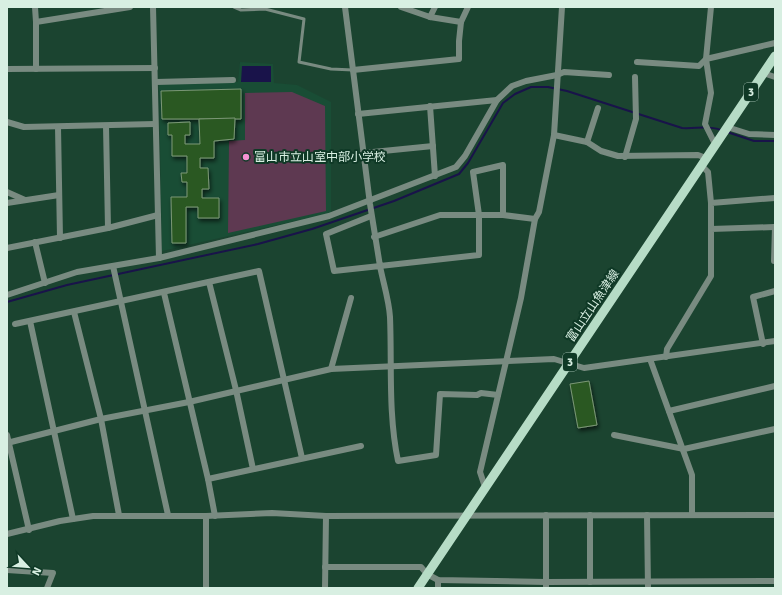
<svg xmlns="http://www.w3.org/2000/svg" width="782" height="595" viewBox="0 0 782 595" font-family="Signika,'Noto Sans JP',sans-serif">
	<defs>
		<filter id="shadow"><feDropShadow dx="1.5" dy="3" stdDeviation="2" flood-color="#0009"/></filter>
	</defs>
	<rect width="100%" height="100%" fill="#1b4430"/>
	<!-- built -->
	<path fill="#194d35" d="M240,62l33,2 1,19 23,2 34,17v111l-169,38 -3,-167 79,-2z"/>
	<!-- green -->
	<path fill="#5e3951" d="M292,92l33,14 1,105 -98,22 1,-92 16,-1v-47z"/>
	<!-- water -->
	<path fill="#19134a" d="M242,66h29v16h-30z"/>
	<g fill="none" stroke-linecap="round" stroke-linejoin="round">
		<!-- stream -->
		<g stroke="#19134a" stroke-width="2">
			<path d="M727,132l27,9h21"/>
			<path d="M7,302l60,-17 191,-41 54,-15 82,-28 65,-27 9,-11 35,-60 12,-9 16,-7h17l19,4 115,37c14,1 26,-3 39,2"/>
		</g>
	</g>
	<!-- building -->
	<g fill="#2a5821" stroke="#7b9776" filter="url(#shadow)">
		<path d="M241,89v30h-79l-1,-28z"/>
		<path d="M235,118l-1,21 -20,2v17h-14v10h8l1,21h-7v9h17v20h-21v-11h-12v36h-14l-1,-46h16v-15h-5l-1,-9h6v-17h-15v-21h-4v-12l22,-1v13h-5v9h15l-1,-25z"/>
		<path d="M589,381l8,44 -19,3 -8,-44z"/>
	</g>
	<g fill="none" stroke-linecap="round" stroke-linejoin="round">
		<!-- service -->
		<path stroke="#798b81" stroke-width="3" d="M234,7l7,3 24,-1 39,10 -5,43 32,7 22,1"/>
		<!-- minor -->
		<g stroke="#798b81" stroke-width="6">
			<path d="M35,7l1,15 94,-15"/>
			<path d="M153,7l6,251"/>
			<path d="M345,7l25,197 10,62 99,-11v-40h24l32,4"/>
			<path d="M401,7l29,10 31,5 7,-15"/>
			<path d="M711,7l-5,52 5,34 -6,31 10,20"/>
			<path d="M430,17l5,-10"/>
			<path d="M36,22v47"/>
			<path d="M637,62l62,4 7,-7 69,-16"/>
			<path d="M7,69l148,-1"/>
			<path d="M353,70l106,-11v-18l2,-19"/>
			<path d="M763,73l12,4"/>
			<path d="M156,82l77,-2"/>
			<path d="M430,106l5,70"/>
			<path d="M358,114l139,-14"/>
			<path d="M7,122l17,5 131,-3"/>
			<path d="M106,126l2,102"/>
			<path d="M58,127l2,111"/>
			<path d="M727,127l22,7 26,1"/>
			<path d="M554,135l33,7 14,9 17,5 80,-1 8,3"/>
			<path d="M587,142l11,-34"/>
			<path d="M363,153l70,-7"/>
			<path d="M625,157l11,-38 -1,-42"/>
			<path d="M701,165l7,7 3,31"/>
			<path d="M7,192l18,8"/>
			<path d="M7,203l52,-8"/>
			<path d="M371,216l-45,18 8,37 46,-5c3,16 9,34 10,51 2,48 -2,96 8,144l38,-6 4,-61 37,1 4,-2 17,2"/>
			<path d="M711,229v-26l64,-5"/>
			<path d="M374,237l66,-22h39l-6,-43 30,-7v50"/>
			<path d="M35,242l10,41"/>
			<path d="M7,248l101,-20 50,-13"/>
			<path d="M774,261l1,-34"/>
			<path d="M113,266l55,249"/>
			<path d="M209,282l27,108 17,79"/>
			<path d="M164,293l44,186 7,37"/>
			<path d="M7,295l70,-23 82,-14 170,-42 127,-49 9,-11 32,-56 15,-14 14,-5 31,-6 7,-3 45,3"/>
			<path d="M74,312l27,107 18,96"/>
			<path d="M30,321l43,198"/>
			<path d="M15,324l244,-53 43,187"/>
			<path d="M763,344l-10,-47 22,-6"/>
			<path d="M666,357l1,-8 44,-73v-47l63,-2"/>
			<path d="M650,359l42,116v40"/>
			<path d="M331,369l20,-71"/>
			<path d="M669,411l106,-25"/>
			<path d="M7,435l22,95"/>
			<path d="M614,435l70,14 91,-20"/>
			<path d="M7,443l94,-24 88,-17 142,-33 223,-10 30,9 191,-27"/>
			<path d="M208,479l153,-33"/>
			<path d="M485,487l-5,-15 41,-174 14,-79 4,-7 15,-77 8,-128"/>
			<path d="M647,515l1,73"/>
			<path d="M7,534l53,-13 33,-5h113l66,-3 54,3 449,-1"/>
			<path d="M325,567h96l6,7 11,6 108,2 229,-1"/>
			<path d="M7,570l46,3 -6,15"/>
			<path d="M590,582v-67"/>
			<path d="M206,588v-72"/>
			<path d="M325,588l1,-72"/>
			<path d="M438,588v-8"/>
			<path d="M546,588v-73"/>
		</g>
		<!-- primary -->
		<path stroke="#b6dcc6" stroke-width="9" d="M418,588l357,-532"/>
	</g>
	<!-- markers -->
	<circle fill="#f491d3" stroke="#0f3926" stroke-width="1.5" cx="246" cy="157" r="4"/>
	<g text-anchor="middle" dominant-baseline="central" stroke-width="4" stroke-linejoin="round" paint-order="stroke">
		<!-- shield labels -->
		<g fill="#0f3926" stroke="#9cb8aa" stroke-width="1">
			<rect x="744" y="83" width="14" height="18" rx="3"/>
			<rect x="563" y="353" width="14" height="18" rx="3"/>
		</g>
		<g font-size="11" font-weight="bold" fill="#d8efe2">
			<text x="751" y="92">3</text>
			<text x="570" y="362">3</text>
		</g>
		<!-- poi labels -->
		<g font-size="12" fill="#d8efe2" stroke="#0f3926" text-anchor="start">
			<text x="254" y="157">富山市立山室中部小学校</text>
		</g>
		<!-- street labels -->
		<g font-size="12" fill="#d8efe2" stroke="#0f3926">
			<text transform="translate(593 306) rotate(-56)">富山立山魚津線</text>
		</g>
	</g>
	<!-- border -->
	<rect width="782" height="595" fill="none" stroke="#d8efe2" stroke-width="16"/>
	<!-- north arrow -->
	<g transform="translate(28 567) rotate(116)" stroke="#0f3926" stroke-width="3" paint-order="stroke">
	<path d="M0-3L7 15L0 10L-7 15Z" fill="#d8efe2"/>
	<text y="-6" font-size="11" font-weight="bold" text-anchor="middle" fill="#d8efe2">N</text>
	</g>
</svg>
